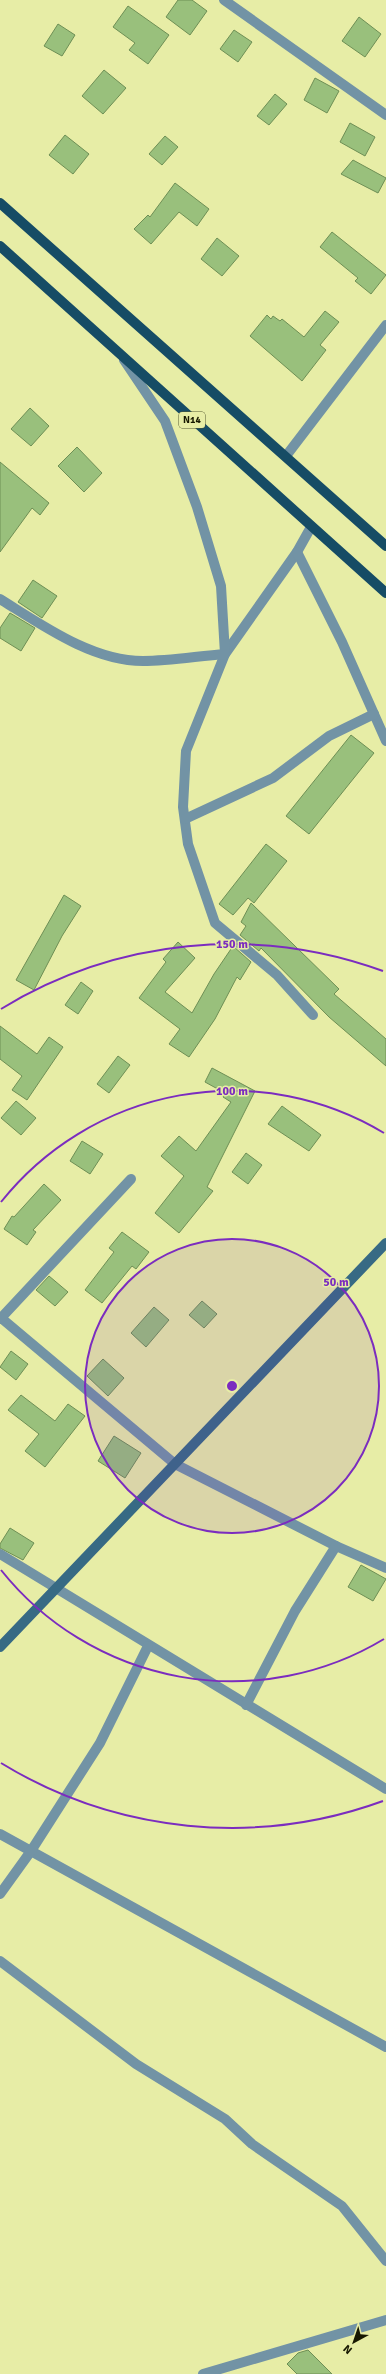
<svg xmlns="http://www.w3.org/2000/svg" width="386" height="2374" viewBox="0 0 386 2374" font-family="Signika,sans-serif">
	<rect width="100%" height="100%" fill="#e7eda6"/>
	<!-- building -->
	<g fill="#99c07c" stroke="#6e8f55">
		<path d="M178,0h14l15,11 -17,24 -24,-18z"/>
		<path d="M128,6l41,29 -21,29 -19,-14 6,-7 -22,-16z"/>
		<path d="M359,17l22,17 -16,23 -23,-16z"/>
		<path d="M58,24l17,11 -13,21 -18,-10z"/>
		<path d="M234,30l18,12 -14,20 -18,-13z"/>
		<path d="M104,70l22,18 -23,26 -21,-18z"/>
		<path d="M315,78l24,13 -12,22 -23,-13z"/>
		<path d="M275,94l12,10 -18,21 -12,-9z"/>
		<path d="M350,123l25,14 -10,19 -25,-14z"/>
		<path d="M65,135l24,19 -16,20 -24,-19z"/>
		<path d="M165,136l13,11 -16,18 -13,-11z"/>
		<path d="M353,160l33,18 -8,15 -37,-19z"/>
		<path d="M175,183l34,26 -12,17 -18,-14 -28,32 -17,-15 14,-14 2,2z"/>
		<path d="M332,232l54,43 -15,19 -16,-13 3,-3 -38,-31z"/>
		<path d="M217,238l22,18 -17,20 -21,-17z"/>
		<path d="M325,311l14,11 -19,23 6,5 -24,31 -52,-45 17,-21 4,4 2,-3 7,5 2,-2 22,18z"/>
		<path d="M30,408l19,18 -18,20 -20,-17z"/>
		<path d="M77,447l25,26 -18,19 -26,-26z"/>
		<path d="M0,462l49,41 -9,12 -8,-7 -32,44z"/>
		<path d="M33,580l24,16 -15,22 -24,-16z"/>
		<path d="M10,613l25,15 -14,23 -21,-13v-10z"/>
		<path d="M351,735l23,18 -65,81 -23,-18z"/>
		<path d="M266,844l21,17 -33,42 -6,-5 -15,17 -14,-11z"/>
		<path d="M64,895l17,11 -19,30 -28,54 -18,-10z"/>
		<path d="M251,903l88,86 -5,5 52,45v27l-57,-49 -68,-69 -2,3 -19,-16 6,-9 -5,-4z"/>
		<path d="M178,942l17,16 -30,34 27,21 22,-39 19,-28 18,16 -11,18 -3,-3 -22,42 -26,38 -20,-13 11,-15 -41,-31 27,-36 -3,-3z"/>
		<path d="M81,982l12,9 -15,23 -13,-9z"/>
		<path d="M0,1026l37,28 12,-17 14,10 -36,53 -15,-10 10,-14 -22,-17z"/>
		<path d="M118,1056l12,9 -21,28 -12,-9z"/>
		<path d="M212,1068l43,23 -48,96 6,4 -34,42 -24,-20 29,-37 -23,-20 18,-20 17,15 35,-49 -8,-5 2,-4 -20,-11z"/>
		<path d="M16,1101l20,17 -15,17 -20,-17z"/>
		<path d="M282,1106l39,29 -12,16 -41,-27z"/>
		<path d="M82,1141l21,13 -13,20 -20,-13z"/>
		<path d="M246,1153l16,12 -14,19 -16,-12z"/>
		<path d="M44,1184l17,16 -28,30 3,2 -9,13 -23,-16 8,-13 2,1z"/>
		<path d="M122,1232l27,20 -13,17 -4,-3 -30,37 -17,-13 29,-38 -5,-4z"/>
		<path d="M49,1276l19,16 -13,14 -19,-16z"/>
		<path d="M202,1301l15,13 -13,14 -15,-13z"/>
		<path d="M154,1307l15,13 -23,27 -15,-14z"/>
		<path d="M11,1351l17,13 -12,16 -16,-13z"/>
		<path d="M103,1359l21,19 -16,18 -21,-20z"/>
		<path d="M21,1395l34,26 13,-17 17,12 -40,51 -20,-16 14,-17 -31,-24z"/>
		<path d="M114,1436l27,17 -16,25 -27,-17z"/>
		<path d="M10,1528l24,15 -11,17 -23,-12v-4z"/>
		<path d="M361,1565l25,14 -13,22 -25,-14z"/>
		<path d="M308,2350l24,24h-35l-10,-10 11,-11z"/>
	</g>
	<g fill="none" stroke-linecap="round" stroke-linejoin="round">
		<!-- street -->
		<g stroke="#7293a5" stroke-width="10">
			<path d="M224,0l162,115"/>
			<path d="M286,456l100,-131"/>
			<path d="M311,527l-14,25 -72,102 -39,97 -3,56 5,37 27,79 62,52 36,40"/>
			<path d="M297,552l45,90 44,99"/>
			<path d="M0,599c42,26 92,62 143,62 27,0 55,-5 82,-7l-4,-68 -24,-79 -32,-86 -41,-61"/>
			<path d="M185,819l88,-41 56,-42 45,-22"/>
			<path d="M0,1317l175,147 161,82 50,22"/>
			<path d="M0,1319l131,-140"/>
			<path d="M0,1554l386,235"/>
			<path d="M246,1705l49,-94 41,-65"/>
			<path d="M0,1834l386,213"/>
			<path d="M0,1894l31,-43 69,-108 48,-97"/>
			<path d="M0,1961l136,103 89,55 27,25 90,62 44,55"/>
			<path d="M203,2374l183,-54"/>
		</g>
		<!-- secondary -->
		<path stroke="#376a84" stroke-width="10" d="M0,1647l386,-404"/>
		<!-- primary -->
		<g stroke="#164c65" stroke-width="10">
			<path d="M0,203l386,343"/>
			<path d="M0,246l386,347"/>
		</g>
	</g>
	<!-- distance rings -->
	<circle cx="232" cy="1386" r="147" fill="#7b2cbf" fill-opacity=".12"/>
	<g fill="none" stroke="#7b2cbf" stroke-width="2">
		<circle cx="232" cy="1386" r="147"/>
		<path d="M384 1639A295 295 0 0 1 1 1570M1 1202A295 295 0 0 1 384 1133"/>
		<path d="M383 1801A442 442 0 0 1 1 1763M1 1009A442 442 0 0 1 383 971"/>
	</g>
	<g text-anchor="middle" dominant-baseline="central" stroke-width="3" stroke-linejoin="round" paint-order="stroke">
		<!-- shield labels -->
		<rect fill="#e7eda6" stroke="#555832" stroke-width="1" x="179" y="412" width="26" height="16" rx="3"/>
		<g font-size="10" font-weight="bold" fill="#171800">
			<text x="192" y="420">N14</text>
		</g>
	</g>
	<circle cx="232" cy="1386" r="6" fill="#7b2cbf" stroke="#e7eda6" stroke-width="2"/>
	<g font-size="12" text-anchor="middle" font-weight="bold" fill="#7b2cbf" stroke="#e7eda6" stroke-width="3" stroke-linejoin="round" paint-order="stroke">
		<text x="232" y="948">150 m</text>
		<text x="232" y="1095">100 m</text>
		<text x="336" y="1286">50 m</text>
	</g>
	<!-- north arrow -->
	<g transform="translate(354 2342) rotate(220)" stroke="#e7eda6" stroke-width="3" paint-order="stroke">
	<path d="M0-3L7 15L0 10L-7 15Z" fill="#171800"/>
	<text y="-6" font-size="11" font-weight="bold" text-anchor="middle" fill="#171800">N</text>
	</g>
</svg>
